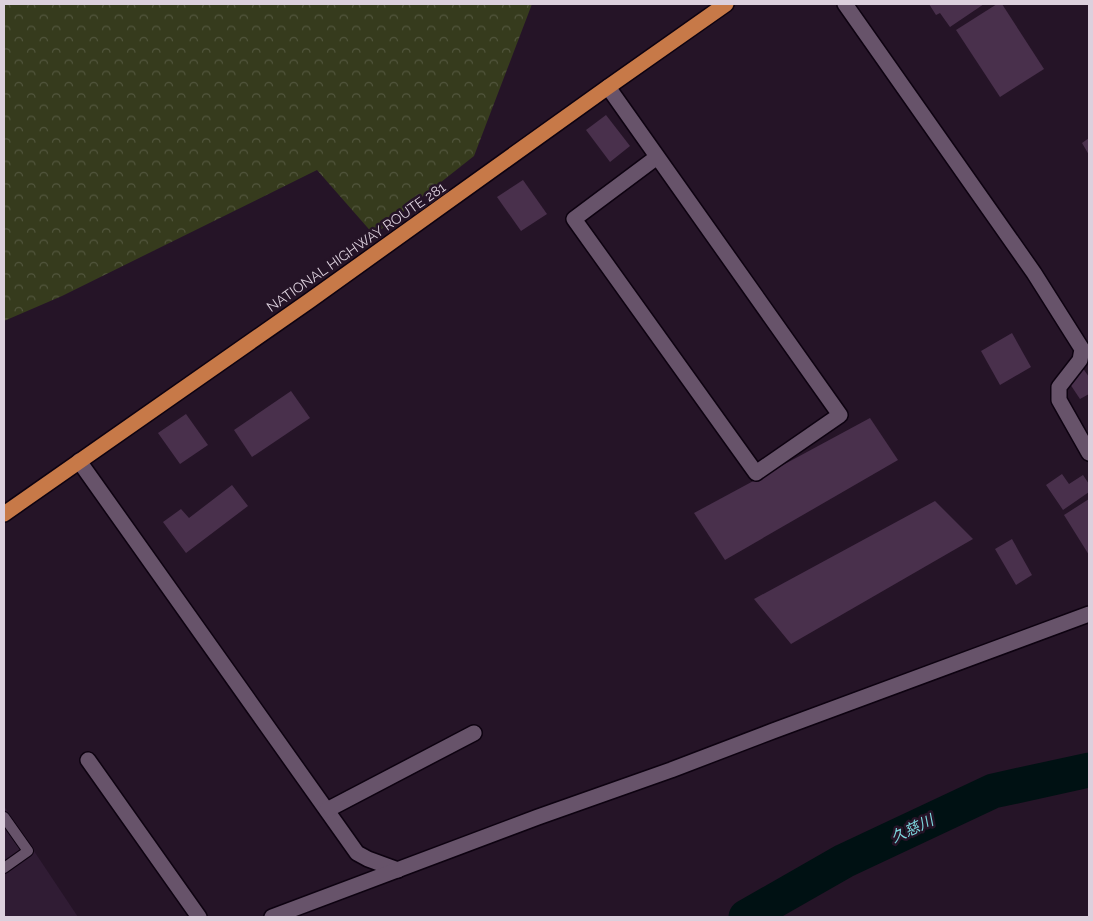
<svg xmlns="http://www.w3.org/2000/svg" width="1093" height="921" viewBox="0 0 1093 921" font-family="Raleway,'Noto Sans JP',sans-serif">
	<defs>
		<pattern id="forest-crowns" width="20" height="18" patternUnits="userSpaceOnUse" patternTransform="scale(1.25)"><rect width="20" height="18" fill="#363b1d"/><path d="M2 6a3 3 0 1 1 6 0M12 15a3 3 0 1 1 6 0" fill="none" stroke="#52563d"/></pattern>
	</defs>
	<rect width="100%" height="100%" fill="#251427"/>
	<!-- built -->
	<path fill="#301c34" d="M4,806l74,111h-74z"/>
	<!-- forest -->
	<path fill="url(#forest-crowns)" d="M4,4h528l-58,152 -100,79 -57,-65 -255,126 -58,25z"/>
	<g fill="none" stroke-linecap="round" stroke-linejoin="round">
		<!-- river -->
		<path stroke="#001113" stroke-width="35" d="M746,917l98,-56 149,-70 96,-21"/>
	</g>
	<!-- building -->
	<g fill="#49304c">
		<path d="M929,4h55l-34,23 -10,-14 -4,2z"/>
		<path d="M997,4h5l42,65 -44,28 -44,-67z"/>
		<path d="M606,115l24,31 -20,16 -24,-32z"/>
		<path d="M1089,138v17l-7,-12z"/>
		<path d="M523,180l24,34 -26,17 -24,-34z"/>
		<path d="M1012,333l19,34 -31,18 -19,-34z"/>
		<path d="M1082,367l7,10v17l-9,5 -10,-15z"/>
		<path d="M291,391l19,27 -58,39 -18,-27z"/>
		<path d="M186,414l22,31 -28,19 -22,-31z"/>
		<path d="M870,418l28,42 -173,100 -31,-47z"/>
		<path d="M1062,474l7,10 14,-9 6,9v8l-26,18 -17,-25z"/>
		<path d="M232,485l16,21 -62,47 -23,-31 18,-13 8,9z"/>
		<path d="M1089,499v56l-25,-40z"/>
		<path d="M935,501l38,38 -182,105 -37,-45z"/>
		<path d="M1012,539l20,36 -16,10 -21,-36z"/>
	</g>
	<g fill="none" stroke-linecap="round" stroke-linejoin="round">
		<defs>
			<path id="lane" d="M4,817l24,34 -24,17"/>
			<g id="street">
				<path d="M845,4l189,269 48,76 -2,11 -21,27v13l30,53"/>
				<path d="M608,87l232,328 -84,58 -182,-254 83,-62"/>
				<path d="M79,461l278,392 11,6 30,11"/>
				<path d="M88,760l111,157"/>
				<path d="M327,810l147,-77"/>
				<path d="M272,917l266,-100 133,-47 102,-39 316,-117"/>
			</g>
			<path id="highway" d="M4,514l305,-213 299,-214 118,-83"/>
		</defs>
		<!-- lane casing -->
		<use href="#lane" stroke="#0d0210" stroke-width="12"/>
		<!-- street casing -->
		<use href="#street" stroke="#0d0210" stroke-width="18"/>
		<!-- highway casing -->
		<use href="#highway" stroke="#0d0210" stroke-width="18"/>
		<!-- lane -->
		<use href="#lane" stroke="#67536a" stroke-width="10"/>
		<!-- street -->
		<use href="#street" stroke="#67536a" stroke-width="15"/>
		<!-- highway -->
		<use href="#highway" stroke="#c77948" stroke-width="15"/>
	</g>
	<g text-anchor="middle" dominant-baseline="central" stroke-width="5" stroke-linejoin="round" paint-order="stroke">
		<!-- street labels -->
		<g font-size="14" fill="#dcd0dd" stroke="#251427">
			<text transform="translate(356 247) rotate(-35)">NATIONAL HIGHWAY ROUTE 281</text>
		</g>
		<!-- water labels -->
		<g font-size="15" font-style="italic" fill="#7dd7dd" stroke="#251427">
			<text transform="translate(912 829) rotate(-25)">久慈川</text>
		</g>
	</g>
	<!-- border -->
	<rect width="1093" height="921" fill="none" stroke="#dcd0dd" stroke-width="10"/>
</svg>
